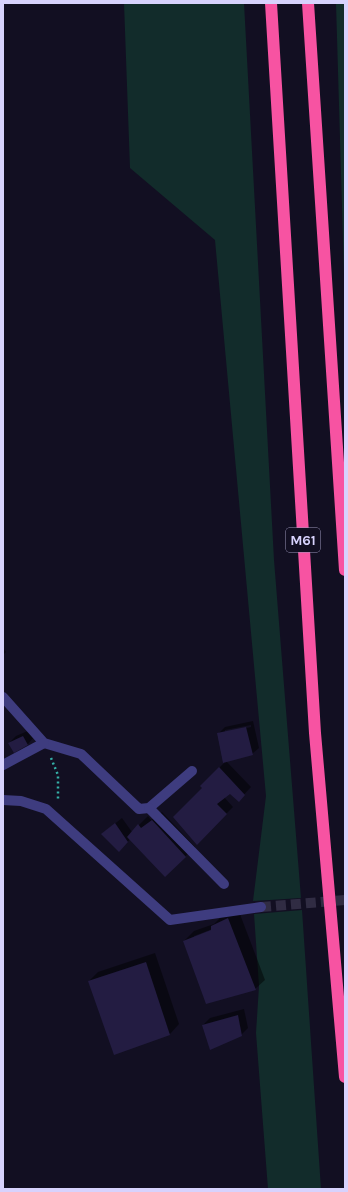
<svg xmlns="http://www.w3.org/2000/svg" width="348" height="1192" viewBox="0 0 348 1192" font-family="Karla,sans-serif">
	<rect width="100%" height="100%" fill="#120f22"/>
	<!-- green -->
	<g fill="#122c2b">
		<path d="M124,3h120l30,557 27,338 -48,3 13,-105 -51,-556 -85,-72z"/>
		<path d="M336,3h9v306z"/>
		<path d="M302,910l19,279h-53l-12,-156 3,-47 -5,-72z"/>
	</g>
	<!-- shadow -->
	<g fill="#0007" fill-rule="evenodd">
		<path d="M3,648l3,4 -3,3z"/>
		<path d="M253,721l6,27 -7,6 -26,7 25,26 -12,13 -9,-8 -6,5 9,10 -36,36 7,-55 -3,-2 23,-23 -5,-30 6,-6zM251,725v2l-26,6v-3z"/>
		<path d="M30,730l4,7 -6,7 -14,8 -5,-9 7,-7z"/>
		<path d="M162,812l33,35 -30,29 -35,-37 -4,5 -24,-10 20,-16 10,14 16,-16 3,4z"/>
		<path d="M238,909l27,71 -10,9 -71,-48 10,-10 20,-7 7,-7zM215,928l1,2 -22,8v-2z"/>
		<path d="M155,953l24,71 -9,10 -81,-53 9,-9z"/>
		<path d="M244,1009l4,19 -7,7 -38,-10 7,-7z"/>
	</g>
	<!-- building -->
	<g fill="#231c42">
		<path d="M246,727l7,28 -30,8 -6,-30z"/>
		<path d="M23,736l5,9 -14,8 -6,-10z"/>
		<path d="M219,767l26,28 -6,7 -9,-8 -13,10 10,10 -30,31 -24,-28 29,-29 -2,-2z"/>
		<path d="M152,820l34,37 -21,20 -38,-40 11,-13 3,4z"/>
		<path d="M115,823l13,19 -9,10 -18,-18z"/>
		<path d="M228,918l28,72 -50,14 -23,-63 28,-11v-4z"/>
		<path d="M146,962l24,73 -56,20 -26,-74z"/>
		<path d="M238,1015l4,21 -32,14 -8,-25z"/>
	</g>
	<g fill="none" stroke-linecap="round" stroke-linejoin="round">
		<!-- minor-tunnel -->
		<path stroke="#302c43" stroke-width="10" stroke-dasharray="10 5" stroke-linecap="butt" d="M261,907l84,-7"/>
		<!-- path -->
		<path stroke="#34afa7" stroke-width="2.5" stroke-dasharray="2 3" stroke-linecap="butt" d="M51,758l7,17v26"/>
		<!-- minor -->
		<g stroke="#3e3c7f" stroke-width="10">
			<path d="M3,697l41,46 37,11 58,55 10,-1 43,-37"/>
			<path d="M3,765l41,-22"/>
			<path d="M3,800l18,1 25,8 124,111 91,-13"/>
			<path d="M149,808l75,76"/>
		</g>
		<!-- highway -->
		<g stroke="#f753a2" stroke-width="12">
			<path d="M271,3l44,730 30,344"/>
			<path d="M308,3l37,567"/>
		</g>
	</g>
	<g text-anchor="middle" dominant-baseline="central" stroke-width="4" stroke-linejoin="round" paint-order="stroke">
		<!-- shield labels -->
		<rect fill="#120f22" stroke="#9c98bb" stroke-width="1" x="286" y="528" width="34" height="24" rx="3"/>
		<g font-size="14" font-weight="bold" fill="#d7d2fd">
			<text x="303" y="540">M61</text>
		</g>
	</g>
	<!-- border -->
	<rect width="348" height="1192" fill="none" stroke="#d7d2fd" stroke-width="8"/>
</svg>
